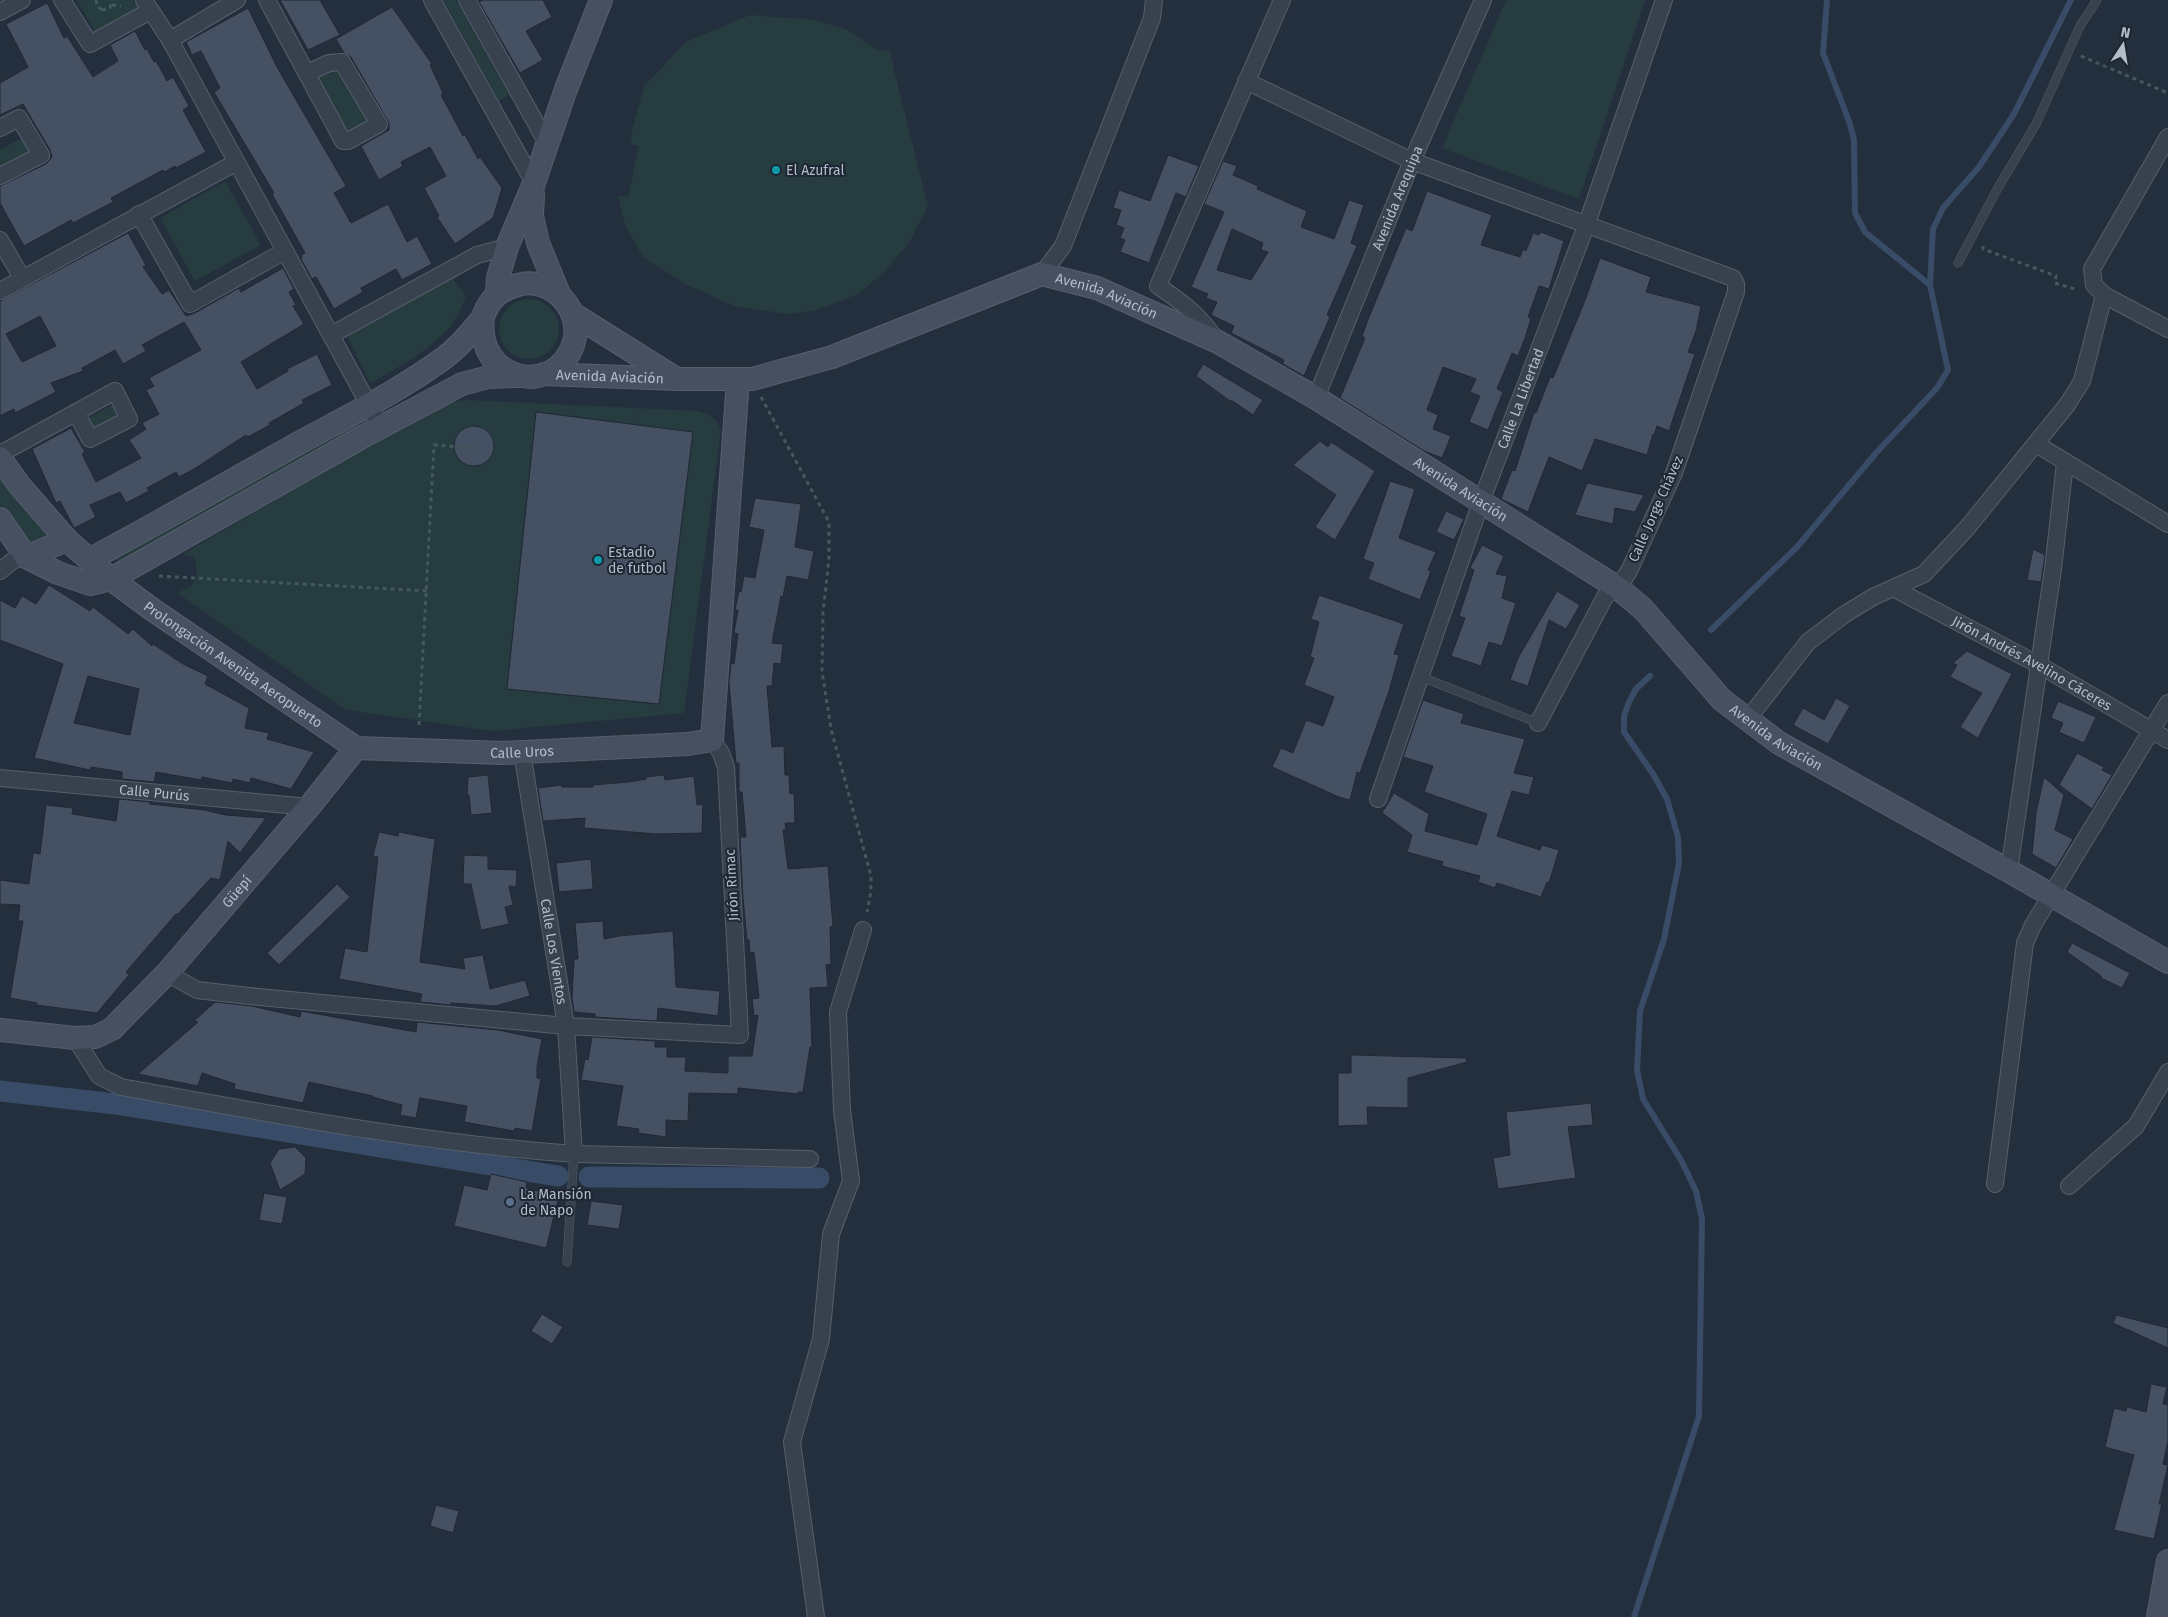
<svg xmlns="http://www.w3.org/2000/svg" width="2168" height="1617" viewBox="0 0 2168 1617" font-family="'Fira Sans',sans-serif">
	<rect width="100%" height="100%" fill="#242f3e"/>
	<!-- green -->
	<g fill="#263c3f">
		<path d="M77,0h57l6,9 -44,25z"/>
		<path d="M443,0h13l53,95 -10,6z"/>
		<path d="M1506,0h139l-66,199 -137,-51z"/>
		<path d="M750,15l66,5 32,10 31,21 10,-2 39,157 -19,37 -25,29 -26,22 -44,17 -25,3 -52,-7 -50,-22 -44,-28 -18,-32 -7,-30 10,2 11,-51 -8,-2 1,-14 12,-44 43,-45z"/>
		<path d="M337,68l34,54 -24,10 -33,-54z"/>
		<path d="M22,138l8,14 -30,16v-18z"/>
		<path d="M225,181l36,64 -66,36 -35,-63z"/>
		<path d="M452,278l14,18c-5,12 -9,25 -19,34 -21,23 -51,38 -77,54l-23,-48z"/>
		<circle cx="529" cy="329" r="30"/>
		<path d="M467,400l232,11c11,3 18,8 22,19l-37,283 -192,18 -146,-21 -169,-117c19,-7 23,-16 17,-35l-11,-4 257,-150z"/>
		<path d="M112,405l6,13 -25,13 -7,-12z"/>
		<path d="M351,421l4,8 -237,134 -5,-8z"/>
		<path d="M0,474l49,57v6l-20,7 -29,-40z"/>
	</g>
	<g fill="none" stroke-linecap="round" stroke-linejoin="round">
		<!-- stream -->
		<g stroke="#394c67" stroke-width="6">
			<path d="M1827,0l-4,53 27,71 4,16 1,73 10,19 65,53"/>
			<path d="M1711,630l86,-83 79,-94 61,-65 11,-18 -18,-85 3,-56 10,-21 36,-41 35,-53 57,-114"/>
			<path d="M1634,1617l65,-201 3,-197 -6,-28 -15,-31 -38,-61 -6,-29 3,-59 24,-72 15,-76 -1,-26 -11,-38 -14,-25 -29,-42v-16l5,-14 7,-13 14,-13"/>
		</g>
		<!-- canal -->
		<g stroke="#394c67" stroke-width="21">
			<path d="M0,1091l116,13 442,72"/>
			<path d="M589,1177l230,1"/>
		</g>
	</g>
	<!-- building -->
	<g fill="#455162" stroke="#1f2835" fill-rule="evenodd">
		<path d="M280,0h40l20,35 -32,15z"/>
		<path d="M483,0h60l9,17 -26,14 17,29 -23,13 -41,-71z"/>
		<path d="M47,3l17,35 3,-2 26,41 25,-16 -8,-16 25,-14 10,19 2,-1 7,13 2,-1 11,20 6,-4 16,29 -6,4 23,42 -30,16 -1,-2 -11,6 -1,-2 -52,28 2,4 -40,21 -2,-3 -47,26 -24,-43v-17l46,-22 6,-7 -2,-7 -27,-46 -23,11v-32l28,-16 -22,-43z"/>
		<path d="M392,7l40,57 -2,1 13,28 -2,2 22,41 2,-1 13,24 2,-2 22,31 -9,30 -38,26 -18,-27 2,-1 -15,-28 22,-12 -16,-29 -29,15 2,4 -24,14 -18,-34 28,-16v-7l-38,-66 -7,-4 -8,-14z"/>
		<path d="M248,8l29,59 69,119 -12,7 17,30 37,-19 19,38 10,-6 15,28 -30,16 -6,-11 -35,19 2,4 -29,17 -18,-32 -4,2 -11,-20 1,-1 -1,-3 4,-2 -33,-59 2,-1 -60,-101 6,-4 -19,-37 -9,4 -6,-13z"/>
		<path d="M1168,155l31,11 -13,31 -10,-4 -27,70 -29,-11 5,-12 -5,-2 4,-10 -8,-3 5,-15 -8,-2 6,-18 31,11z"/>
		<path d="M1223,161l14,5 -4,9 25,11 -1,3 50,22 -6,16 33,12 15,-39 15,5 -13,38 6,3 -30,69 3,2 -26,59 -21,-12 1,-4 -53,-27 3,-7 -23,-11 6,-13 -11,-4 2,-4 -17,-7 33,-75 -20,-8zM1232,229l31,14 -2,7 7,2 -17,28 -34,-10z"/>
		<path d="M1427,191l65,24 -11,30 39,12 3,-8 3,2 7,-18 6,2 2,-3 23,9 -15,48 -10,-3 -11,31 3,2 -6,19 -7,18 -6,-3 -15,36 6,3 -15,38 -19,-8 11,-26 -10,-4 6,-13 -33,-12 -16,43 11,5 -5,14 18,7 -9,22 -18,-7 -84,-53 25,-60 -3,-2 7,-19 37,-89 6,3z"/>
		<path d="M128,233l18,32 -3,2 19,27 7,-4 17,26 9,-3 44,-25 2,4 42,-24 11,21 -5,3 7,13 -3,1 11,18 -63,38 16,27 31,-18 -1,-2 30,-15 15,31 -30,15 2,3 -35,20 1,2 -22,12 -2,-2 -52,34 -15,8 -3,-5 -29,16 2,3 -23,12 -6,-11 -30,13 6,12 -22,11 -14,-27 -4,2 -24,-54 39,-21 14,24 -3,2 14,28 45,-24 -12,-18 17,-11 -4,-6 17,-9 -13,-24 8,-4 -5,-8 52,-28 -17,-28 -42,23 4,6 -23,13 -8,-14 -33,18 1,3 -32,12 5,9 -41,21 -1,-4 -14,7v-115zM40,316l16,30 -34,16 -16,-28z"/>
		<path d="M1600,258l51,19 -5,15 55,14 -5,25 -8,21 7,2 -26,77 -12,-5 -3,9 -1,-1 -6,21 -52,-16 -13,32 -33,-14 -21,55 -27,-13 11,-29 3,1 19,-59 2,1 14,-36 3,1 31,-75z"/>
		<path d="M1203,364l60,36 -10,15 -22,-15 -1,1 -34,-25z"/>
		<path d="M536,412l157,20 -34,272 -152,-15z"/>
		<circle cx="474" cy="446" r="20"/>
		<path d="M1320,441l8,6 3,-5 44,29 -40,69 -20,-13 21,-32 -43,-30z"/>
		<path d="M1390,481l25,8 -16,49 37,14 -8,18 3,1 -11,29 -52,-21 6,-16 -11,-4z"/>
		<path d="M1587,483l57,12 -9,17 -20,-4 -2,16 -38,-9z"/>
		<path d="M755,498l46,6 -6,43 19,4 -6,29 -21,-4 -4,21 -2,-1 -9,47 11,1 -2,20 -7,-1 -2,23h-5l5,61 12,-1 1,29h4l1,19 4,-1 1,30h-10l1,6 -3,1 5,39 40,-3 5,60 -3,1 1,37 -5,1 2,22 -18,1 2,59h-2l-7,45h-5v2l-60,-6v6l-49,-1 -1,28 -22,-1v17l-28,-4 1,-4 -23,-3 7,-40 -42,-6 4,-21 3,1 4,-23 63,4v6h12v10h19l-1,14 43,2v-17h24l6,-41 -4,1 -2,-17 7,-1 -5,-46 -4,1 -1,-13h-2l-4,-42 -3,-61h6l-4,-45h-3v-29h-3l-7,-80 2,-20 3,1 4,-30 -4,-1 4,-23h-3l4,-19 2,1 3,-16 11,2 9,-48 -15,-3z"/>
		<path d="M1446,511l18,8 -10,21 -18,-8z"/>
		<path d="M1482,545l22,11 -8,18 11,2 -5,22 14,5 -14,43 -13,-4 -8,24 -30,-10 14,-38 -6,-2 15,-46 -4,-2z"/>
		<path d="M2033,549l12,6 -4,27 -14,-2z"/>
		<path d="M49,585l41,26 3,-4 35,27 5,-5 19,17 1,-2 30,20 25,12 -3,8 44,24 -4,20 24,5 -2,6 47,13 -23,37 -40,-11 -1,5 -17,-4 -1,4 -30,-6 -1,3 -45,-8 -2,10 -32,-3v-7l-31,-5 -1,3 -56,-12 29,-94 -63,-24v-40l15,8 7,-12 14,8zM88,676l51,13 -9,46 -56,-12z"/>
		<path d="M1557,591l23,14 -14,24 -17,-9 -21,66 -18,-6 8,-22z"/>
		<path d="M1319,595l85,29 -10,30 5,1 -10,36 -29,82 -3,-1 -7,28 -11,-3 -67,-30 9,-19 12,5 13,-33 17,6 11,-29 -30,-12 10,-27 -4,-1 9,-35 -8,-3z"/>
		<path d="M1967,651l45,23 -34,64 -18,-11 22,-34 -32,-16 7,-12 -4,-2z"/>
		<path d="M1836,698l14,8 -22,38 -35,-19 10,-17 21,12z"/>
		<path d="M1423,700l41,14 -3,9 64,16 -11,34 20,4 -5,18 -17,-4 -15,45 43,14 2,-5 17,5 -10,33 -2,-1 -6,15 -44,-14 -2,5 -17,-6 2,-6 -38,-10 1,-4 -36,-10 5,-17 -30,-22 12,-20 35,21 -4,17 52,14 10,-31 -63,-22 9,-26 -30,-9z"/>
		<path d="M2058,701l38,16 -12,26 -25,-11 4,-9 -12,-5z"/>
		<path d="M2077,753l27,14 -2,3 10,5 -20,34 -33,-24z"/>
		<path d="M488,775l4,38 -21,2 -2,-20h-2l1,-18z"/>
		<path d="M664,775l1,5 29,-4 3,29 6,-1 -1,29 -46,1 -72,-6 1,-10 -42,3 -5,-33 23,-3 1,2h31v-2l36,-3 17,-3v-2z"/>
		<path d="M2044,777l20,18 -9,35 18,9 -17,29 -24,-14 4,-41z"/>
		<path d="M119,799l31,3v2l54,6 22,5 40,3 -26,35 -12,-12 -8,39 -9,-2 -33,36h-2l-50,58 3,3 -32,38 -61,-8 1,-2 -27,-5 13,-77h-5l2,-16 -20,-1v-24l29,4 4,-31 7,1 6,-49 27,3 -1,6 44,7z"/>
		<path d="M379,832l19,4 1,-4 36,7 -15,123 45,7 -2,-11 20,-3 7,34 35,-9 5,16 -34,10 -45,-3v2l-31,-3 2,-8 -83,-15 6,-31 22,4 11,-95 -5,-1z"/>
		<path d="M464,855l24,1v13l29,1 -1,17 -7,-1 4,19 -8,2 4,17 -28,6 -10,-46h-8z"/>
		<path d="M591,859l2,30 -34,3 -3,-29z"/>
		<path d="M337,884l13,13 -71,68 -12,-12z"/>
		<path d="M603,921l1,18 15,-3 54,-5 3,56 44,4 -2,25 -60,-8 -1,13 -62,-4v-3l-21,-2 -2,-15 2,-38h4l-3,-36z"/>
		<path d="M2072,943l58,30 -8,15 -21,-10v-2l-34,-24z"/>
		<path d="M215,1002l37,4 48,11 1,-6 115,21 1,-10 81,8 44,9 -5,28v11l4,1 -9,52 -17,-3 -1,3 -50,-9 3,-16 -47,-8 -4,20 -16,-3 2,-10 -29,-8v-1l-64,-14 -6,21 -69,-14 1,-5 -33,-11 -4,13 -60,-12 60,-52 -4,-1z"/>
		<path d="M1351,1055l115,3 1,4 -59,16v30l-41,-1 1,18 -30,1v-53h13z"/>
		<path d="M1591,1103l2,22 -25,2 8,51 -78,11 -5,-31 17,-3 -4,-43z"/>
		<path d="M295,1147l11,11 -1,16 -25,16 -10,-27 9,-14z"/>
		<path d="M491,1174l36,8 -1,6 33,8 -13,52 -92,-22 10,-41 23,5z"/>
		<path d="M264,1193l23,4 -5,27 -23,-4z"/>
		<path d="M591,1201l32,4 -4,24 -32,-4z"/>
		<path d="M542,1314l21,13 -11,17 -21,-13z"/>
		<path d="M2116,1315l52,13v20l-55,-25z"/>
		<path d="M2151,1384l16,3 -4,17 5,1v36l-5,23 5,1 -9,39h3l-8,35 -40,-9 20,-75 -29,-8 9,-39 12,3 1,-4 19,5z"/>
		<path d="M436,1505l23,6 -6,22 -23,-7z"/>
	</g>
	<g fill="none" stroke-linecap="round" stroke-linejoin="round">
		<defs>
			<g id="lane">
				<path d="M1958,263l41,-77 37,-62 44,-98 17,-26"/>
				<path d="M1419,676l119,47"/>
				<path d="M567,1262l7,-108"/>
			</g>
			<g id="street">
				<path d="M62,0l28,44 60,-33"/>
				<path d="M144,0l26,40 211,387"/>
				<path d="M267,0l76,141h5l31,-17 -37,-62 -13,1 -22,10"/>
				<path d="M432,0l102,183"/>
				<path d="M467,0l80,143"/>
				<path d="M0,12l22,-12"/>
				<path d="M170,40l67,-40"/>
				<path d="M1246,81l166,80 321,117 3,6v8l-62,181 -45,98 -11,17 -12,7 -68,128"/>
				<path d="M0,128l19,-10 22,37 -41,21"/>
				<path d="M2168,137l-76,132 2,16 10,10 64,34"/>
				<path d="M139,214l51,90 95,-53"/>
				<path d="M0,240l22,38"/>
				<path d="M1042,274l21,-28 89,-228 2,-18"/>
				<path d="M0,291l235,-128"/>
				<path d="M331,335l146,-80 30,-8"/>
				<path d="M1218,342c-20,-28 -32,-37 -60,-56l124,-286"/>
				<path id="s1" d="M1316,398l96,-237 71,-161"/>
				<path d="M2036,444l132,80"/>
				<path d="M0,454l115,-63 14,28 -39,20 -14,-27"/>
				<path d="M0,571l15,-12 11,-2"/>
				<path id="s2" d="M1893,588l146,77 129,75"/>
				<path d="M1747,720l61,-78 37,-28 28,-17 51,-23 43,-46 100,-123 15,-24 22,-86"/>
				<path id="s3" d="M522,752l44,274 8,128"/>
				<path id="s4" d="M0,778l309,29"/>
				<path id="s5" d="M1378,799l103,-297 105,-276 78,-226"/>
				<path d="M2009,871l44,-302 12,-106"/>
				<path d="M167,973l30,17 52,6 317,30 174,9 -14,-268 -5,-14 -9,-13"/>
				<path d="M75,1038l24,38 22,11c150,27 300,56 453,67l236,5"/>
				<path d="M1995,1184l30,-241 8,-18 135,-222"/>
				<path d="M2069,1186l67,-60 32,-54"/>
				<path d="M816,1617l-24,-175 29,-103 10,-105 20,-53 -9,-71 -4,-98 25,-82"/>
			</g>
			<g id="secondary">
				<path d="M533,194l-1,22 6,27 21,51"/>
				<path d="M497,295l1,-17 9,-31 27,-64 32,-94 35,-89"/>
				<path d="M573,314l102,64"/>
				<path id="s6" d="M544,374l134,5h74l80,-22 210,-83 55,14 121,54 98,56 302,190 25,21 79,91 57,43 230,128 159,91"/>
				<path id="s7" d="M0,458l20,28 47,54 44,39 42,31 203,138"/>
				<path d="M0,519l26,38 32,16 32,11 21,-5 253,-143 98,-52 27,-7 28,-1"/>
				<path d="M26,557l41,-17"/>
				<path d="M89,560c71,-38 140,-78 210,-117 49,-27 100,-52 145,-85 15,-11 26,-24 37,-38 3,-4 4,-9 7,-14 6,-11 18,-18 30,-21 34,-10 67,27 55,60 -19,53 -98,37 -90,-28"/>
				<path id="s8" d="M356,748l146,5 186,-9 24,-4 26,-360"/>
				<path id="s9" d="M0,1030l75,8 20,-1 17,-8 55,-56 142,-166 47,-59"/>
				<path d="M2158,1617l10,-56"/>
			</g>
		</defs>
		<!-- lane casing -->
		<use href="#lane" stroke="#565f6c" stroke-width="9"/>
		<!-- street casing -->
		<use href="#street" stroke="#565f6c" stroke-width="18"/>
		<!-- secondary casing -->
		<use href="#secondary" stroke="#565f6c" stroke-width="24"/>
		<!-- path -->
		<g stroke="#44595c" stroke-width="3" stroke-dasharray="4 4" stroke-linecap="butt">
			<path d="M96,0l1,6 5,4"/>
			<path d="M112,5l9,1"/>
			<path d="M102,10l8,-2 2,-8"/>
			<path d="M2081,56l87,37"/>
			<path d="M1983,246v3l73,27 -1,7 23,7"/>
			<path d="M761,397l68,125v36l-6,55 -1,58 9,58 40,147v15l-4,21"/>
			<path d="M159,576l268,15"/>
			<path d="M419,725l15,-280 42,3"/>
		</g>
		<!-- lane -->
		<use href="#lane" stroke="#38414e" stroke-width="8"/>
		<!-- street -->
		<use href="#street" stroke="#38414e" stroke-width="16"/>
		<!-- secondary -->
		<use href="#secondary" stroke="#465061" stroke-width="22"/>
	</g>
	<!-- markers -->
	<g fill="#0f9aa8" stroke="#1d2633" stroke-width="2">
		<circle cx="776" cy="170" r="5"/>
		<circle cx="598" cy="560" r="5"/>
	</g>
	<circle fill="#5c6f8a" stroke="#1d2633" stroke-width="2" cx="510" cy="1202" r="5"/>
	<g text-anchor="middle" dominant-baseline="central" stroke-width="4" stroke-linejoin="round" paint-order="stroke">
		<!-- poi labels -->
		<g font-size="14" fill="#b4bcc9" stroke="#1d2633" text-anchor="start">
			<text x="786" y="170">El Azufral</text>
			<text x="608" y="552">Estadio<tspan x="608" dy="16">de futbol</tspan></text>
			<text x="520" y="1194">La Mansión<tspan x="520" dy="16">de Napo</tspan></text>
		</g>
		<!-- street labels -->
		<g font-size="14" fill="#b4bcc9" stroke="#1d2633">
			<text stroke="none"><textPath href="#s1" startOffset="216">Avenida Arequipa</textPath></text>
			<text stroke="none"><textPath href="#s6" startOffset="585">Avenida Aviación</textPath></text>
			<text stroke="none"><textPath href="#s6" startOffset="66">Avenida Aviación</textPath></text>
			<text stroke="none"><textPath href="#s5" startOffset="425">Calle La Libertad</textPath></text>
			<text stroke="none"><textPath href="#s6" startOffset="990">Avenida Aviación</textPath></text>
			<text transform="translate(1656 509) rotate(-66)">Calle Jorge Chávez</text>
			<text stroke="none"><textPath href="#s2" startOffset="158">Jirón Andrés Avelino Cáceres</textPath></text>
			<text stroke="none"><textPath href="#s7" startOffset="314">Prolongación Avenida Aeropuerto</textPath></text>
			<text stroke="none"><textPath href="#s6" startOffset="1395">Avenida Aviación</textPath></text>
			<text stroke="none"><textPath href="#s8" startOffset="166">Calle Uros</textPath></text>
			<text stroke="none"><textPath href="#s4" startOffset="155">Calle Purús</textPath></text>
			<text transform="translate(732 885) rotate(-93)">Jirón Rímac</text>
			<text stroke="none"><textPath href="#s9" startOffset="300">Güepí</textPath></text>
			<text stroke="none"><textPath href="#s3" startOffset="202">Calle Los Vientos</textPath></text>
		</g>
	</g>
	<!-- north arrow -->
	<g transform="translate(2123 45) rotate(12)" stroke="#1d2633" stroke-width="4" paint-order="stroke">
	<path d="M0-4L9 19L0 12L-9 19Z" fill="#b4bcc9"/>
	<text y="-8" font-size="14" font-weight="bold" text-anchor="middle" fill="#b4bcc9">N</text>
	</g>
</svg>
